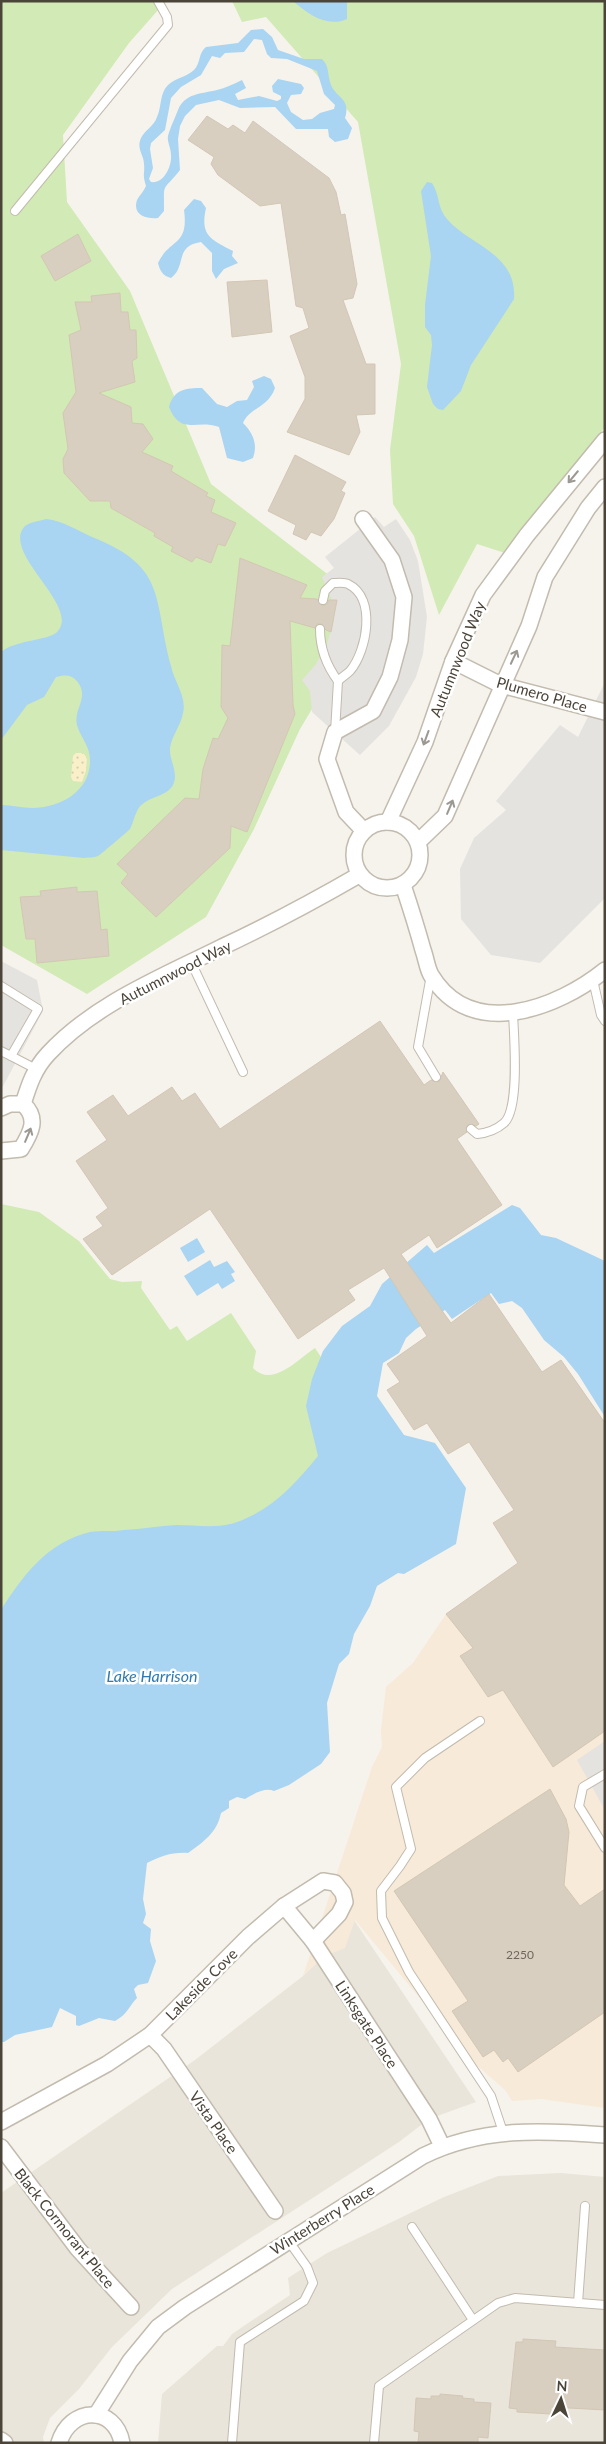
<svg xmlns="http://www.w3.org/2000/svg" width="606" height="2444" viewBox="0 0 606 2444" font-family="Lato,sans-serif">
	<defs>
		<pattern id="sand-dots" width="8" height="8" patternUnits="userSpaceOnUse" patternTransform="scale(1.25)"><rect width="8" height="8" fill="#f9efc9"/><path d="M2 2h.1M6 6h.1" fill="none" stroke="#d7cead" stroke-width="1.8" stroke-linecap="round"/></pattern>
	</defs>
	<rect width="100%" height="100%" fill="#f6f3ec"/>
	<!-- residential -->
	<g fill="#eae5da">
		<path d="M354,1920l122,182 -47,17 -30,23 -227,147 -60,58 -33,42 -29,29 -7,19 1,6h-43v-250l194,-133 108,-84 20,-19z"/>
		<path d="M561,2173l44,4v266h-447l4,-49 55,-48h6l9,-12 58,-39 -2,-17 39,-25 117,-56 54,-21z"/>
	</g>
	<!-- commercial -->
	<path fill="#f7ead8" d="M605,1473v635l-64,-9 -29,2 -7,-11 -33,-29 -117,-141 -10,28 -22,9 -20,19 69,-209 10,-20 -1,-17 5,-43 27,-24 33,-49 72,-50 -15,-23z"/>
	<!-- green -->
	<g fill="#d2eab5">
		<path d="M1,1h165l-37,42 -66,92 4,67 63,89 81,193 137,106 -6,69 -42,70 -46,100 -48,88 -119,77 -86,-49z"/>
		<path d="M232,1h373v426l-97,127 -31,-10 -38,71 -25,-79 -21,-32 -3,-54 11,-86 -43,-242 -92,-105 -24,5z"/>
		<path d="M1,1204l38,8 40,29 31,38 12,3 20,-1 -1,7 29,42 7,-4 10,15 44,-28 25,38 -3,17c19,20 44,-8 62,-20l36,55 6,27 -356,447z"/>
	</g>
	<!-- sand -->
	<path fill="url(#sand-dots)" d="M76,753h7l4,5 -1,13 -4,11 -9,-1 -2,-4 2,-21z"/>
	<!-- parking -->
	<g fill="#e5e3e0">
		<path d="M375,517l9,10 12,-8 14,21 8,21 9,56 -4,37 -7,23 -27,49 -29,29 -48,-43 -2,-21 -8,-11 14,-16 11,-20 7,-24 -3,-22 -9,-21 12,-9 -9,-11z"/>
		<path d="M605,682v216l-65,65 -49,-8 -30,-36 -1,-50 14,-31 32,-28 -10,-9 64,-76 18,12z"/>
		<path d="M1,961l36,19 6,31 -42,79z"/>
		<path d="M605,1741v69l-28,-50z"/>
	</g>
	<!-- water -->
	<g fill="#a9d4f2" fill-rule="evenodd">
		<path d="M293,1h54v18c-20,9 -39,-5 -54,-18z"/>
		<path d="M263,29l9,8 6,13 26,9h18c8,8 5,16 9,26 6,14 20,13 14,33l7,10 -4,11 -13,3 -6,-5 -1,-8h-32l-21,-22 -35,1 -21,-8 -23,5 -11,11 -5,10 -2,13 2,31c-18,23 -16,10 -16,41l-6,7c-11,1 -26,-2 -21,-18 2,-4 7,-9 9,-14 -4,-12 -1,-12 -2,-22 0,-9 -8,-15 -3,-26 4,-8 13,-12 16,-21 5,-10 2,-23 11,-32 7,-7 19,-8 26,-15 7,-7 4,-17 12,-23l32,-4 13,-13zM254,39l8,1 5,14 4,4 16,1 30,12 7,23 11,11 -1,4 -14,4 -8,6 -9,1 -12,-8 -4,-9 4,-8 10,-1 3,-6 -3,-4 -23,-5 -6,7 1,6 8,4v3l-4,2 -18,-5 -21,4 -3,-6 11,-6 -4,-8c-8,4 -17,8 -25,10 -16,4 -32,3 -39,20 -3,8 -8,18 -10,26 -1,6 3,12 3,19 1,11 -7,29 -20,27l-2,-3 4,-11 -3,-19 1,-6 14,-13 6,-32 10,-11 20,-12 11,-19 8,2 5,-5 19,-1z"/>
		<path d="M427,182l5,1c8,12 5,25 15,36 23,27 70,34 67,80l-43,66 -10,26 -18,19 -5,-1 -5,-5 -6,-17 5,-42 -1,-10 -6,-8v-22l6,-49 -10,-65z"/>
		<path d="M194,199l7,2 5,7c-6,27 4,31 27,43l-1,5 6,7 -14,6 -8,10 -4,-8v-18l-11,-11c-27,4 -14,24 -30,36 -8,-2 -11,-7 -13,-15 12,-25 31,-16 26,-53z"/>
		<path d="M264,376l7,3 4,9c-7,20 -25,19 -32,35 10,10 15,21 10,35l-10,4 -16,-4 -8,-31c-23,-8 -38,9 -50,-20 5,-18 17,-19 33,-19l15,16 10,3 10,-6 10,-1 7,-13 -2,-6z"/>
		<path d="M46,519c18,2 30,11 46,18 76,30 61,62 79,129 3,15 16,31 12,47 -2,12 -11,22 -13,35 -1,13 9,24 3,37 -7,13 -29,11 -36,26 -3,6 -4,12 -7,18 -2,2 -30,26 -32,27 -4,2 -10,1 -14,2l-83,-8v-45c11,0 21,3 31,3 28,0 59,-17 58,-48 0,-13 -8,-21 -12,-32 -7,-18 13,-30 -1,-47 -6,-7 -13,-6 -21,-4l-12,20 -17,8 -26,35v-88c16,-13 49,-11 57,-21 22,-26 -58,-79 -33,-105 5,-4 15,-5 21,-7z"/>
		<path d="M512,1205l8,3 21,27 15,3 49,23v156l-27,-43 -14,-17 -20,-17 -22,-32 -10,-7 -13,3 -8,-11 -39,26 -7,-9 -29,19 -10,9 -7,15 -16,10 -6,33 27,39 31,8 31,45 -10,56 -52,30 -6,-1 -21,13 -7,20 -16,28 -5,20 -10,10 -12,39 3,49 -9,12 -32,21 -15,6c-9,-4 -21,3 -29,8l-8,-2 -8,4v7l-8,5c-4,20 -18,29 -33,40 -16,-1 -27,3 -41,10l-4,36 3,15 -3,9 8,6 -1,12 6,20 -8,22 -10,2 -4,4 3,9c-9,9 -9,16 -22,23l-16,-3 -20,8 -3,-1v-9l-16,-8 -8,19 -37,8 -11,7h-3v-432c22,-35 47,-68 89,-78 11,-2 23,0 34,-2 18,-1 35,-4 53,-5 18,0 42,4 60,-3 36,-13 58,-38 81,-66l-12,-50 6,-27 11,-28 19,-25 28,-20 12,-22 45,-39 7,8z"/>
		<path d="M197,1238l8,14 -17,10 -8,-14z"/>
		<path d="M210,1260l4,7 13,-6 8,11 -4,2 4,7 -13,8 -4,-6 -21,13 -13,-20z"/>
	</g>
	<!-- building -->
	<g fill="#d8cfc1" stroke="#d3c7b4">
		<path d="M207,116l21,13 5,-4 12,8 8,-12 76,57 7,14 5,23 4,-1 12,70 -4,14 -10,2 23,64h9v50l-19,1 4,17 -11,23 -62,-23 18,-33v-22l-15,-41 19,-8 -6,-20 -7,-2 -15,-103 -21,3 -42,-31 -7,-11 3,-7 -26,-17z"/>
		<path d="M78,234l13,27 -36,20 -14,-25z"/>
		<path d="M267,280l5,52 -40,5 -5,-55z"/>
		<path d="M120,293l1,19h7l2,18h6l1,28 -5,3 3,21 -36,11 32,14 1,16 11,1 10,15 -11,13 31,14 -2,5 37,22 -2,3 9,4 -4,12 25,11 -11,23 -7,-2 -7,19 -15,-6 -4,5 -21,-11 2,-4 -19,-11 1,-3 -44,-25 -1,-7h-20l-26,-28 -1,-14 5,-10 -5,-36 13,-21 -7,-57 12,-5 -6,-28h17l-1,-6z"/>
		<path d="M295,455l51,27 -5,9 4,2 -11,26 -13,17 -10,-4 -5,8 -13,-6 3,-9 -28,-14z"/>
		<path d="M240,558l67,27 -7,13 17,1 5,7 5,-2 2,-4h8l-6,32 -5,-2 -4,-6h-5l-2,4 -25,-7 3,84 2,9 -48,118 -16,-6 -1,22 -74,69 -35,-34 7,-9 -11,-10 68,-66 14,1 4,-30 10,-31 5,1 10,-21 -7,-11 1,-62 8,1z"/>
		<path d="M77,887v5l20,-1 4,39 6,-1 2,27 -72,7 -2,-24h-9l-6,-42 21,-1 -1,-5z"/>
		<path d="M380,1021l44,64 7,-5 8,2 4,-10 36,52 -3,2 -7,-2 -3,4 1,4 -10,7 45,66 -65,43 -8,-13 -28,19 50,69 38,-29 53,78 19,-12 44,63v308l-52,36 -50,-77 -15,7 -28,-41 13,-8 -27,-34 72,-51 -25,-40 21,-13 -45,-68 -21,12 -21,-31 -13,7 -27,-40 13,-8 -13,-18 40,-28 -43,-68 -36,22 7,10 -57,39 -88,-130 -98,66 -29,-36 20,-13 -7,-9 12,-9 -32,-47 31,-21 -20,-28 26,-17 15,21 44,-29 10,14 13,-8 25,36z"/>
		<path d="M550,1789l16,30 3,13 -5,53 16,21 25,-17v123l-87,60 -10,-14 -5,4 -9,-12 -11,7 -31,-46 16,-10 -74,-110z"/>
		<path d="M523,2339l33,2 -1,6 50,3v60l-54,-3v7l-34,-2v-3l-8,-1 7,-66h7z"/>
		<path d="M440,2394l23,2 -1,2 12,1v3l17,1 -3,35 -10,-1v6h-60l1,-11 -5,-1 2,-33 15,1v-3h9z"/>
	</g>
	<g fill="none" stroke-linecap="round" stroke-linejoin="round">
		<defs>
			<g id="service">
				<path d="M15,211l153,-186 -1,-8 -9,-16"/>
				<path d="M323,600l2,-9 8,-8c4,0 11,-1 15,1 29,14 19,67 2,87 -3,3 -8,6 -12,10"/>
				<path d="M320,629c0,19 6,36 18,52l-3,51"/>
				<path d="M191,962l52,110"/>
				<path d="M431,975l-13,72 18,30"/>
				<path d="M593,980l8,35 4,6"/>
				<path d="M1,986l37,23 -27,47 25,13"/>
				<path d="M1,1051l10,5"/>
				<path d="M471,1129l6,5c10,-1 19,-4 27,-11 16,-14 10,-87 9,-110"/>
				<path d="M480,1721l-55,37 -29,29 15,62 -11,17 -19,25 1,27 27,54 82,124 12,36"/>
				<path d="M605,1774l-22,13 -4,19 26,42"/>
				<path d="M412,2227l61,93"/>
				<path d="M578,2303l7,-97"/>
				<path d="M232,2443l8,-101 64,-41 9,-18 -6,-16 -19,-27"/>
				<path d="M374,2443l5,-57 119,-83 17,-5 90,7"/>
			</g>
			<g id="minor">
				<path d="M363,519l29,41 12,37 -4,43 -10,37 -17,34 -38,21 -8,27 19,53 18,19"/>
				<path d="M453,661l48,24 104,27"/>
				<circle cx="387" cy="855" r="33"/>
				<path d="M388,822l37,-80 28,-81 30,-66 44,-60 78,-95"/>
				<path d="M418,842l27,-26 84,-190 16,-49 43,-69 17,-21"/>
				<path d="M403,885c7,21 14,43 20,65 3,8 4,18 8,25 40,67 127,33 174,-5"/>
				<path d="M23,1104c6,-19 11,-35 25,-50 46,-50 114,-77 174,-107 47,-22 92,-46 137,-72"/>
				<path d="M1,1108l9,-4h13c16,14 8,29 -2,45l-20,2"/>
				<path d="M284,1906l29,35 116,178 13,27"/>
				<path d="M150,2035l14,14 111,162"/>
				<path d="M1,2122l106,-58 43,-29 98,-98 36,-31 39,-25 12,2 8,10 2,9 -6,12 -26,27"/>
				<path d="M1,2147l77,102 53,58"/>
				<path d="M96,2415l34,-54 28,-34 27,-20 238,-151c58,-29 119,-26 182,-21"/>
				<path d="M1,2440l4,3"/>
				<path d="M59,2443c11,-37 56,-38 63,0"/>
			</g>
		</defs>
		<!-- service casing -->
		<use href="#service" stroke="#c2bbae" stroke-width="10"/>
		<!-- minor casing -->
		<use href="#minor" stroke="#c2bbae" stroke-width="18"/>
		<!-- service -->
		<use href="#service" stroke="#fff" stroke-width="8"/>
		<!-- minor -->
		<use href="#minor" stroke="#fff" stroke-width="15"/>
	</g>
	<!-- one-way arrows -->
	<defs><path id="oneway-shaft" d="M-6 0H5M1.5-3L5.5 0L1.5 3" fill="none" stroke-width="1.6" stroke-linecap="round" stroke-linejoin="round" transform="scale(1.25)"/></defs>
	<g stroke="#9c9892">
		<use href="#oneway-shaft" transform="translate(573 477) rotate(130)"/>
		<use href="#oneway-shaft" transform="translate(514 657) rotate(-65)"/>
		<use href="#oneway-shaft" transform="translate(426 738) rotate(110)"/>
		<use href="#oneway-shaft" transform="translate(450 807) rotate(-67)"/>
		<use href="#oneway-shaft" transform="translate(28 1135) rotate(-67)"/>
	</g>
	<g text-anchor="middle" dominant-baseline="central" stroke-width="5" stroke-linejoin="round" paint-order="stroke">
		<!-- number labels -->
		<g font-size="12" fill="#6e675b">
			<text x="520" y="1954">2250</text>
		</g>
		<!-- street labels -->
		<g font-size="15" fill="#4b4439" stroke="#fff">
			<text transform="translate(457 659) rotate(-68)">Autumnwood Way</text>
			<text transform="translate(542 694) rotate(16)">Plumero Place</text>
			<text transform="translate(175 972) rotate(-27)">Autumnwood Way</text>
			<text transform="translate(201 1984) rotate(-45)">Lakeside Cove</text>
			<text transform="translate(367 2024) rotate(57)">Linksgate Place</text>
			<text transform="translate(214 2122) rotate(55)">Vista Place</text>
			<text transform="translate(322 2219) rotate(-32)">Winterberry Place</text>
			<text transform="translate(65 2228) rotate(51)">Black Cormorant Place</text>
		</g>
		<!-- water labels -->
		<g font-size="16" font-style="italic" fill="#2e7ab2" stroke="#fff">
			<text x="152" y="1675">Lake Harrison</text>
		</g>
	</g>
	<!-- border -->
	<rect width="606" height="2444" fill="none" stroke="#4b4439" stroke-width="5"/>
	<!-- north arrow -->
	<g transform="translate(561 2399) rotate(4)" stroke="#ffffff" stroke-width="4" paint-order="stroke">
	<path d="M0-4L9 19L0 12L-9 19Z" fill="#4b4439"/>
	<text y="-8" font-size="14" font-weight="bold" text-anchor="middle" fill="#4b4439">N</text>
	</g>
</svg>
